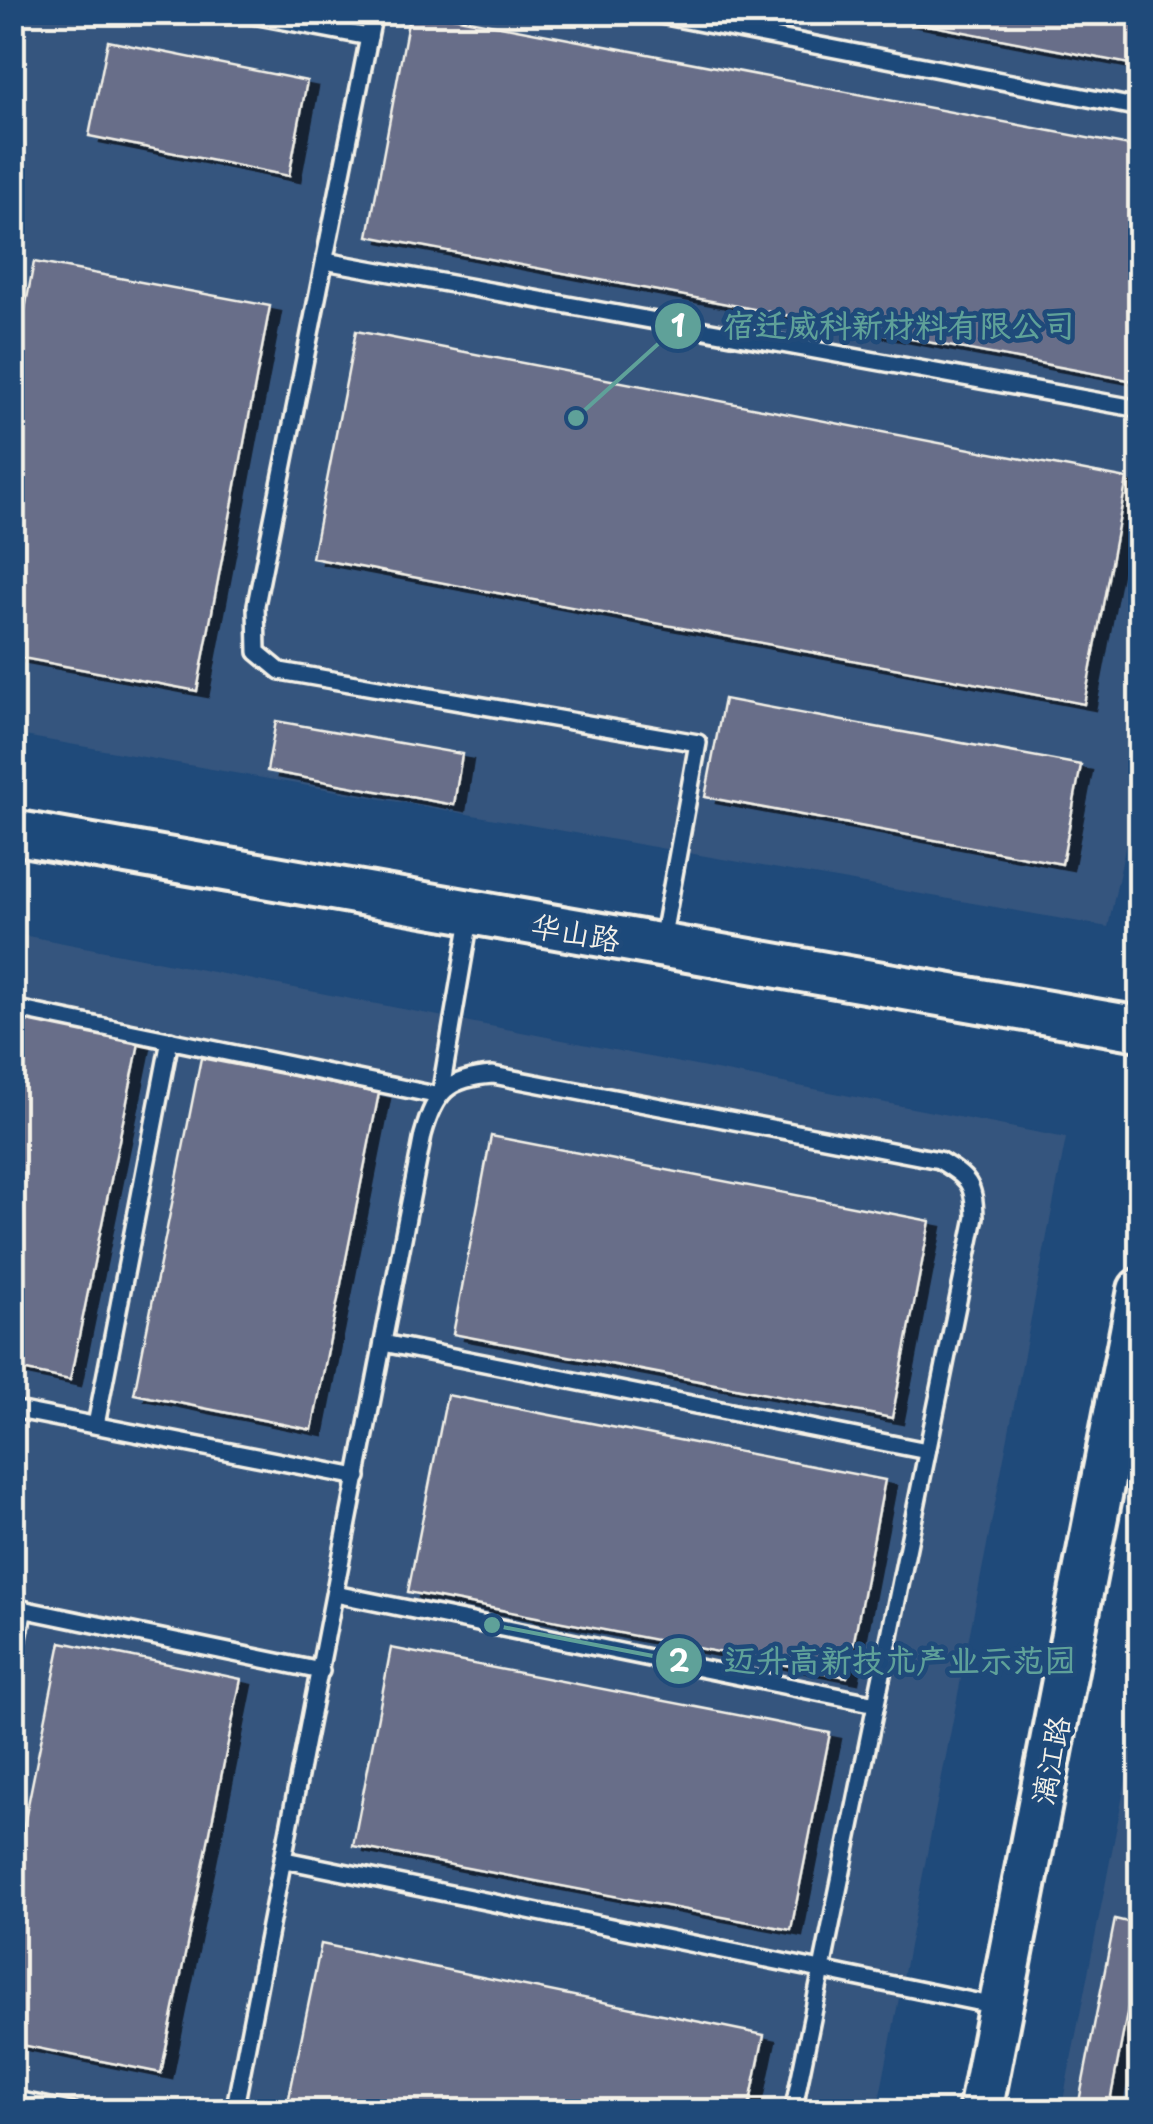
<svg xmlns="http://www.w3.org/2000/svg" width="1153" height="2124" viewBox="0 0 1153 2124" font-family="'Playpen Sans','LXGW WenKai TC',sans-serif">
	<defs>
		<filter id="shadow"><feDropShadow dx="11" dy="6" stdDeviation="0" flood-color="#0009"/></filter>
	</defs>
	<rect width="100%" height="100%" fill="#1f4a7a"/>
	<filter id="ink" filterUnits="userSpaceOnUse"><feTurbulence type="fractalNoise" baseFrequency=".01" numOctaves="2"/><feDisplacementMap in="SourceGraphic" scale="20" xChannelSelector="R" yChannelSelector="G"/><feConvolveMatrix kernelMatrix="1 2 1 2 8 2 1 2 1" color-interpolation-filters="sRGB"/></filter>
	<g filter="url(#ink)">
		<!-- built -->
		<g fill="#35557e">
			<path d="M12,13h1128v766l-32,148 -1095,-193 -1,-633 4,-16 -4,-1z"/>
			<path d="M12,933l1054,205 -189,973h-864z"/>
			<path d="M1140,1708v403h-79z"/>
		</g>
		<!-- building -->
		<g fill="#676e89" stroke="#f4f1e8" stroke-width="2.5" filter="url(#shadow)">
			<path d="M410,12h17l713,136 -1,234 -771,-146z"/>
			<path d="M861,12h279v54z"/>
			<path d="M108,41l199,40 -18,95 -200,-40z"/>
			<path d="M34,262l236,44 -73,385 -185,-35v-278z"/>
			<path d="M356,331l771,148 -43,225 -772,-146z"/>
			<path d="M724,699l357,66 -19,99 -357,-67z"/>
			<path d="M276,721l186,33 -8,51 -187,-34z"/>
			<path d="M12,1013l128,25 -70,342 -58,-12z"/>
			<path d="M201,1058l178,35 -67,337 -178,-36z"/>
			<path d="M491,1136l439,85 -38,197 -439,-84z"/>
			<path d="M447,1395l438,85 -38,197 -439,-85z"/>
			<path d="M61,1642l180,37 -80,394 -149,-30v-159z"/>
			<path d="M391,1648l439,85 -39,197 -438,-84z"/>
			<path d="M1115,1919l25,6v21l-32,166h-31z"/>
			<path d="M321,1944l443,91 -16,77h-462z"/>
		</g>
		<g fill="none" stroke-linecap="round" stroke-linejoin="round">
			<defs>
				<g id="lane">
					<path d="M237,12l132,25"/>
					<path d="M374,12l-118,593 1,47 23,19 418,72 -36,198"/>
					<path d="M645,12l495,96"/>
					<path d="M325,261l815,148"/>
					<path d="M12,1008l428,88 31,-183"/>
					<path d="M383,1343l544,108"/>
					<path d="M12,1409l346,68"/>
					<path d="M96,1425l74,-385"/>
					<path d="M1112,1457l28,5"/>
					<path d="M335,1594l541,110"/>
					<path d="M12,1607l309,64"/>
					<path d="M12,1667l12,-58"/>
					<path d="M285,1860l711,146"/>
					<path d="M12,2099l63,13"/>
					<path d="M234,2112l189,-977c12,-43 25,-57 70,-60l446,85c30,18 35,23 36,57l-182,895"/>
				</g>
				<g id="secondary">
					<path d="M12,832l1128,197"/>
					<path d="M980,2112l160,-822"/>
				</g>
			</defs>
			<!-- lane casing -->
			<use href="#lane" stroke="#f4f1e8" stroke-width="22"/>
			<!-- secondary casing -->
			<use href="#secondary" stroke="#f4f1e8" stroke-width="50"/>
			<!-- lane -->
			<use href="#lane" stroke="#1f4a7a" stroke-width="15"/>
			<!-- secondary -->
			<use href="#secondary" stroke="#1f4a7a" stroke-width="42"/>
		</g>
	</g>
	<g text-anchor="middle" dominant-baseline="central" stroke-width="9" stroke-linejoin="round" paint-order="stroke">
		<!-- street labels -->
		<g font-size="30" fill="#f4f1e8" stroke="#1f4a7a">
			<text transform="translate(576 931) rotate(10)">华山路</text>
			<text transform="translate(1049 1760) rotate(-79)">漓江路</text>
		</g>
	</g>
	<!-- callouts -->
	<path fill="none" stroke="#5fa199" stroke-width="4" d="M576 418L678 326M492 1625L679 1661"/>
	<g fill="#5fa199" stroke="#1f4a7a" stroke-width="4">
		<circle cx="576" cy="418" r="10"/>
		<circle cx="492" cy="1625" r="10"/>
		<circle cx="678" cy="326" r="25"/>
		<circle cx="679" cy="1661" r="25"/>
	</g>
	<g font-size="30" text-anchor="middle" font-weight="bold" fill="#fff">
		<text x="678" y="337">1</text>
		<text x="679" y="1672">2</text>
	</g>
	<g font-size="32" text-anchor="middle" font-weight="bold" fill="#5fa199" stroke="#1f4a7a" stroke-width="9" stroke-linejoin="round" paint-order="stroke">
		<text x="899" y="337">宿迁威科新材料有限公司</text>
		<text x="900" y="1672">迈升高新技术产业示范园</text>
	</g>
	<!-- margin -->
	<rect width="1153" height="2124" fill="none" stroke="#1f4a7a" stroke-width="50"/>
	<rect x="25" y="25" width="1103" height="2074" fill="none" stroke="#f4f1e8" stroke-width="4" filter="url(#ink)"/>
</svg>
